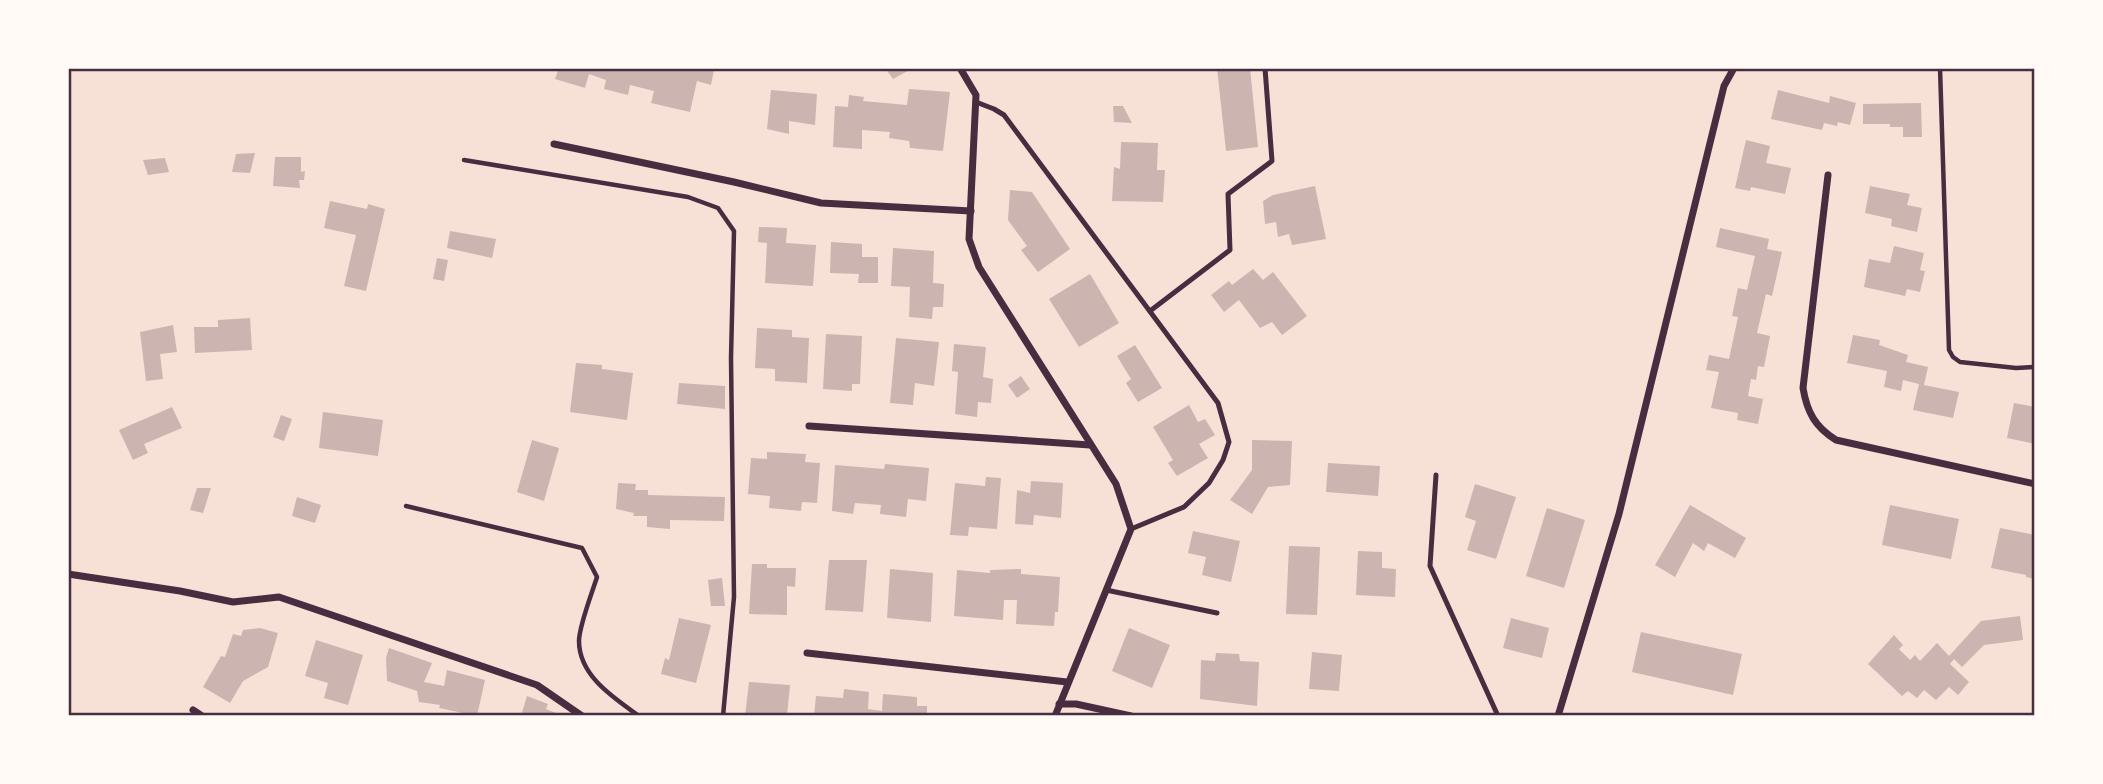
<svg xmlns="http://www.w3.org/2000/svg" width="2103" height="784" viewBox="0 0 2103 784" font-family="'Titillium Web',sans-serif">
	<rect width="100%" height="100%" fill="#f7e1d7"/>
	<!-- building -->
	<g fill="#ccb4b1">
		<path d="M559,68h149l6,2 -3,15 -14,-4 -7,31 -39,-9 3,-12 -24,-6 -2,10 -24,-6 2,-9 -17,-6 -4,14 -30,-9z"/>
		<path d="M885,68h28l-20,11z"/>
		<path d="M1217,68h33l8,79 -32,4z"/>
		<path d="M909,89l41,3 -7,59 -33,-3 -1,-7 -20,-3 1,-6 -28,-2v19l-29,-2 2,-41 13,1 1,-12 15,2 -1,4 44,4z"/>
		<path d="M771,90l46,4 -2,31 -26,-4v13l-22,-5z"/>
		<path d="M1778,90l51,13 1,-7 26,7 -6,22 -12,-3 -1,4 -13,-3 -2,7 -51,-11z"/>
		<path d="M1921,103l1,34h-19v-10h-13v-3h-27v-20z"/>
		<path d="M1113,106h10l9,17 -18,-1z"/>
		<path d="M1746,140l24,6 -4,17 25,5 -6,26 -34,-7 -1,4 -15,-3z"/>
		<path d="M1121,142l37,1 -1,27h8l-2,32 -51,-1 2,-34 6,2z"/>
		<path d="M255,153l-5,20 -18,-1 4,-18z"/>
		<path d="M275,157h26v15l4,-1 -1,9h-5l1,8 -27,-2z"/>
		<path d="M165,158l4,14 -21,3 -5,-15z"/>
		<path d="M1315,186l11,53 -34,6 -3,-11 -11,3 -2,-15 -11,2 -2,-23 10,-6z"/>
		<path d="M1870,186l40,8 -3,11 15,3 -5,24 -26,-6 1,-7 -27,-6z"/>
		<path d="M1010,190l22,2 38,57 -32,23 -17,-22 6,-4 -19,-26z"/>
		<path d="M330,201l37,8 1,-5 17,5 -19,82 -22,-5 12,-51 -32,-7z"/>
		<path d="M759,227l28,1 -1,15 30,2 -3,41 -48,-3 2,-40 -9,-1z"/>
		<path d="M1720,228l49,11 -2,10 15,3 -10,44 -6,-2 -9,39 13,3 -6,31 -6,-1 -2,14 -5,-1 -3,17 15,3 -5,25 -21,-4 1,-7 -27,-5 8,-36 -13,-2 3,-15 20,4 9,-42 -6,-1 6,-28 9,2 8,-34 -39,-9z"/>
		<path d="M450,231l46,8 -4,19 -45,-10z"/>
		<path d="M831,242l31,2v13h16v26h-20l1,-9 -29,-1z"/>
		<path d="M1894,246l30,7 -4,17 5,1 -5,21 -13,-3 -2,7 -41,-9 5,-28 21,4z"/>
		<path d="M893,248l41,3 -1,32 11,1 -1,23h-10l-1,12 -23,-2 1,-30 -19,-1z"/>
		<path d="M437,258l11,2 -4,21 -11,-2z"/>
		<path d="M1253,269l10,11 10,-8 34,44 -25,19 -10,-13 -12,6 -21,-28 -15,12 -13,-17 18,-14 3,4z"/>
		<path d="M1090,274l29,49 -40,24 -30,-48z"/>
		<path d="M250,318l2,32 -57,3 -1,-26h24v-7z"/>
		<path d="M173,325l4,27 -17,2 3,25 -17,2 -6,-49z"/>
		<path d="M757,328l35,2v7l17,1 -2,45 -32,-2v-12l-20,-1z"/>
		<path d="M826,334l36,2 -2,48h-8v7l-29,-2z"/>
		<path d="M1853,335l27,5 -1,5 29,10 -2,7 22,5 -4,18 35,7 -6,26 -40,-8 6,-26 -16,-4 -2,11 -17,-4 3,-16 -40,-8z"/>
		<path d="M896,338l43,4 -5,44 -19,-3 -2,22 -23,-2z"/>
		<path d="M954,344l32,3 -3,30 10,2 -2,24 -13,-1 -1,15 -22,-3 3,-42 -6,-1z"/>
		<path d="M1135,345l27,43 -24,14 -12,-19 5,-4 -14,-23z"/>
		<path d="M576,363l26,2v4l31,4 -6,47 -57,-8z"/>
		<path d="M1021,376l9,13 -13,9 -9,-13z"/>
		<path d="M679,383l46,3v23l-48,-5z"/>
		<path d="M2014,403l21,4v37l-28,-6z"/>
		<path d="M1189,405l9,17 7,-3 10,16 -16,9 9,14 -31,18 -9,-13 5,-3 -20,-33z"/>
		<path d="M172,407l10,21 -38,16 4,9 -15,7 -14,-30z"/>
		<path d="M323,412l60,8 -5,36 -59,-8z"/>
		<path d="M281,415l11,4 -8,22 -11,-4z"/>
		<path d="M532,440l27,8 -15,53 -27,-9z"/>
		<path d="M1252,440l40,1 -2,44 -22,2 -16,27 -22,-14 22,-30z"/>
		<path d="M767,452l39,2 -1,8 15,1 -3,40 -15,-1 -1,9 -32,-3 1,-12 -22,-2 3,-36 16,1z"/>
		<path d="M1328,463l52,3 -2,30 -52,-4z"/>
		<path d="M885,464l44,4 -3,33 -18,-2 -2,18 -26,-3 1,-9 -26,-2 -2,11 -21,-3 3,-46 49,4z"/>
		<path d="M986,477l15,1 -4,51 -28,-2 -1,9 -18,-1 5,-52 30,3z"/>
		<path d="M1031,481l32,2 -2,35 -27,-3 -1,10 -18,-1 2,-34 13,3z"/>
		<path d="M618,483l18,1 -1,6h13v5l77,2 -1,24 -54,-1v9l-23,-2v-11h-14l1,-3 -18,-4z"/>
		<path d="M1475,484l41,13 -20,62 -29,-9 9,-29 -11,-4z"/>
		<path d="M197,488h14l-8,25 -13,-3z"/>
		<path d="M297,497l24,8 -6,18 -23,-7z"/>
		<path d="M1690,505l56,33 -11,20 -27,-15 -4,8 -11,-8 -18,34 -20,-12z"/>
		<path d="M1890,505l69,14 -8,40 -69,-14z"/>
		<path d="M1547,508l38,12 -21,68 -38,-12z"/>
		<path d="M2000,528l35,7v44l-9,-2v-2l-35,-7z"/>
		<path d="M1193,531l47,10 -9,41 -29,-7 4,-18 -18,-4z"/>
		<path d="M1289,546l31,1 -3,68 -31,-1z"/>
		<path d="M1358,551l24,1v16l14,1 -1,28 -39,-2z"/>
		<path d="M829,560h38l-4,52 -38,-2z"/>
		<path d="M752,564h15v4h29l-1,19 -8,-1v29l-38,-1z"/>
		<path d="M890,569l43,4 -2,49 -44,-4z"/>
		<path d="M1021,569v5l39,3 -2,35h-3l-1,14 -38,-2 1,-24h-13l-1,20 -49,-4 3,-46 33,3v-3z"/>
		<path d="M722,578l3,28h-14l-3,-26z"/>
		<path d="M2020,616l3,24 -39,5 -22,22 -8,-8 -4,5 19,18 -11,13 -9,-8 -13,13 -12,-10 -7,8 -9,-7 -6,5 -34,-32 26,-29 9,10 -4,4 11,11 5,-5 5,6 17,-18 12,13 32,-35z"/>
		<path d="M679,618l32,7 -15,58 -35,-9 4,-16 4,2z"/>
		<path d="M1511,618l38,10 -7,30 -39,-10z"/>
		<path d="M260,628l18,5 -10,34 -25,14 -13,22 -27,-16 18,-31 4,1 8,-23 8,2 2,-6z"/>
		<path d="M1129,628l41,17 -18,43 -40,-17z"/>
		<path d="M1641,632l101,22 -9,41 -101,-23z"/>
		<path d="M316,640l47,15 -15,50 -24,-7 4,-15 -23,-7z"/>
		<path d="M389,648l43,15 -8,19 20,4 3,-16 38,10 -8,36 -38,-8 1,-3 -21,-3 -2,-11 -30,-10 -1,-23z"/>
		<path d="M1312,652l30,3 -3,36 -30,-2z"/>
		<path d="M1216,653l23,1 1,7 19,1 -2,44 -57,-7 1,-39 14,1z"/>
		<path d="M749,682l41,3 -3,31h-42z"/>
		<path d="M844,689l25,3 -1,17 14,2 1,-17 34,3v9h10v10h-113l2,-20 27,2z"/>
		<path d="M527,696l21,8 -2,5 17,7h-42z"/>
	</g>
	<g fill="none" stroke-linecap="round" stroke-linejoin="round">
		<!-- path -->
		<g stroke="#4a2c40" stroke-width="4.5">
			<path d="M1940,68l9,282 4,7 7,5 56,6 19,-1"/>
			<path d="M464,160l224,37 30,11 16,23 -3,127 3,239 -11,119"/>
			<path d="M406,506l176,42 15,29c-5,16 -18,49 -18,64 0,35 35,57 60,75"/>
		</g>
		<!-- service -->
		<g stroke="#4a2c40" stroke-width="5">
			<path d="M976,102l18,7 10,6 214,288 11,39 -6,18 -14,23 -25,24 -53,22"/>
			<path d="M1150,311l80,-61 -2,-56 44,-33 -7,-93"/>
			<path d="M1436,475l-6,91 68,150"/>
			<path d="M1106,590l111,23"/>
		</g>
		<!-- minor -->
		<g stroke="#4a2c40" stroke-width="7">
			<path d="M960,68l16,27 -7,144 10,28 137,217 15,45 -76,187"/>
			<path d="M554,144l180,38 87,21 150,8"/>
			<path d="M1828,175l-25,213c4,24 12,39 33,52l199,44"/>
			<path d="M809,426l281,19"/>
			<path d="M68,574l112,17 53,11 46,-5 258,88 45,31"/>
			<path d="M807,653l260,29"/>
			<path d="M1059,704h17l55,12"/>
			<path d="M193,710l9,6"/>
			<path d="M1558,716l61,-202 105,-428 10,-18"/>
		</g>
	</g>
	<!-- border -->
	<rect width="2103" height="784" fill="none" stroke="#fffaf5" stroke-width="140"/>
	<rect x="70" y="70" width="1963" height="644" fill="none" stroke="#4a2c40" stroke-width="2.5"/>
</svg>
